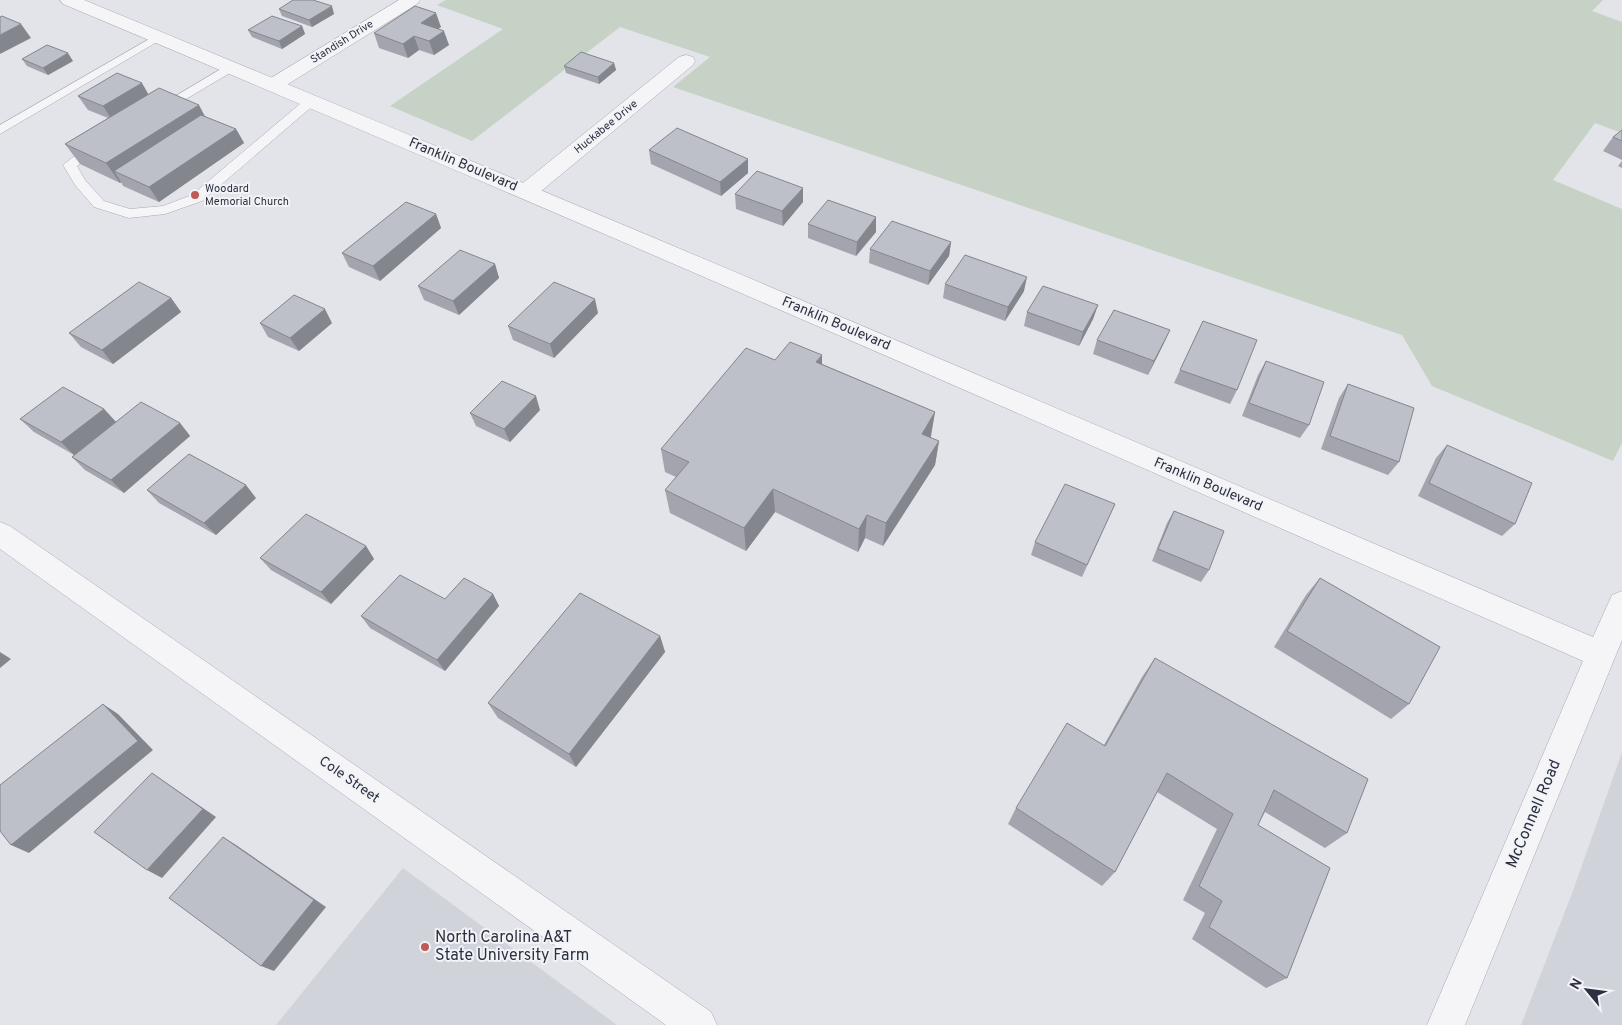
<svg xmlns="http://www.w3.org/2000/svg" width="1622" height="1025" viewBox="0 0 1622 1025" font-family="Overpass,sans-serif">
	<rect width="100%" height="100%" fill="#e3e4e9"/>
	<!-- built -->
	<g fill="#d1d3db">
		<path d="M1622,752v273h-101l53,-137z"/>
		<path d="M403,868l214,157h-341z"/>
	</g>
	<!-- green -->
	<path fill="#c6d2c5" d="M446,0h1157l-11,11 30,11v111l-27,-10 -42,57 69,29v234l-9,18 -181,-75 -30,-51 -729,-248 37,-30 -90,-30 -148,114 -82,-35 113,-77 -66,-24z"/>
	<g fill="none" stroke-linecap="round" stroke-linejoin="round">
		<defs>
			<g id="service">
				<path d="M158,34l4,1 2,2 -2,2 -162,95v-9z"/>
				<path d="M231,63l4,1 2,3 -2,3 -71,42 -4,1 -6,-4z"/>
				<path d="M311,97l4,1 2,3 -2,3 -113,97 -37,13 -36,4 -35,-11 -19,-22 -12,-20 27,-21h10l1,3 -1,3 -23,16 8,14 19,21 26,8 33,-3 29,-11 115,-97z"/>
			</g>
			<g id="minor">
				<path d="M399,0h21l-3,4 -137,85 -7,2 -7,-2 -3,-4 3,-4z"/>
				<path d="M686,55l7,2 2,4 -2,4 -159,132 -8,2 -8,-2 -3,-5 3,-5 161,-130z"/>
				<path d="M0,522l10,4 701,486 6,13h-51l-666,-476z"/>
			</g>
			<path id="tertiary" d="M60,0h24c505,208 1007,423 1509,637l19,-42 10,-4v49l-157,385h-38l156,-364c-505,-222 -1011,-444 -1520,-657z"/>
		</defs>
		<!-- service casing -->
		<use href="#service" stroke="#a8aab3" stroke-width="1"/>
		<!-- minor casing -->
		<use href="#minor" stroke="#a8aab3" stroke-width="1"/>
		<!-- tertiary casing -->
		<use href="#tertiary" stroke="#a8aab3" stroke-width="1"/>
		<!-- service -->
		<use href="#service" fill="#f5f5f8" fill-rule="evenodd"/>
		<!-- minor -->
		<use href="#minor" fill="#f5f5f8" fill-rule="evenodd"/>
		<!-- tertiary -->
		<use href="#tertiary" fill="#f5f5f8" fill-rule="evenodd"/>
	</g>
	<!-- wall -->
	<g fill="#a3a4ad">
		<path d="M279,9l55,5 -22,13 -30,-11z"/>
		<path d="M302,26l3,8 -23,15 -30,-12 -4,-7z"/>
		<path d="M441,27l-3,2 11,16 -15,10 -15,-5 -11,8 -29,-10 -5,-15z"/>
		<path d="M22,59l51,2 -25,14 -21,-9z"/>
		<path d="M614,63l2,7 -17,14 -33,-11 -2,-7z"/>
		<path d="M149,94l87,35 8,14 -85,59 -36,-16 -2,-4 -1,1 -40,-19 -15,-20 43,-26 -20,-8 -10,-14z"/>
		<path d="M1622,130v30l-19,-9 10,-14z"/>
		<path d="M649,150l99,9v14l-27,23 -70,-32z"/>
		<path d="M1622,161v7l-4,-2z"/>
		<path d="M735,194l68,8 -20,24 -47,-17z"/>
		<path d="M436,214l5,14 -61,53 -31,-14 -7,-14z"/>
		<path d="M808,224l68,8 -20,24 -48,-18z"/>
		<path d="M951,242l-2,14 -21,29 -59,-22 1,-14z"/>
		<path d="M495,264l4,14 -40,37 -35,-15 -6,-14z"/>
		<path d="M945,284l79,7 -19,30 -62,-23z"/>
		<path d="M171,298l10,14 -68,52 -32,-17 -12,-14z"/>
		<path d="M1098,305l-5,14 -14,27 -55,-20 3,-14z"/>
		<path d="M598,313l-44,45 -41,-18 -5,-14z"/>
		<path d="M1203,321l34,69 -7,14 -56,-21z"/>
		<path d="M260,323h72l-33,28 -31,-14z"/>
		<path d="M1097,340l67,3 -16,32 -55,-21z"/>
		<path d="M775,360l47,4 113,48 -5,26 9,3 -4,24 -52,81 -18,-8 -7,14 -83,-40 -29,39 -76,-38 -5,-23 11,-13 -11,-5 -4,-23z"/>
		<path d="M1266,361l43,64 -9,13 -58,-22 16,-41z"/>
		<path d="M1348,384l51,78 -11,13 -67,-26 18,-51z"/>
		<path d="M104,409l12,13 64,1 10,13 -66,57 -39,-23 -13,-13 2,-2 -40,-23 -14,-13z"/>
		<path d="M540,410l-30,32 -34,-16 -6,-13z"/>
		<path d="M1447,445l68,79 -13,12 -84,-40 18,-38z"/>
		<path d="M147,490l109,8 -40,37 -57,-32z"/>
		<path d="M1115,504l-33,73 -51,-22 4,-13z"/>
		<path d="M1174,511l35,59 -8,12 -49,-21 15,-38z"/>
		<path d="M366,546l8,13 -43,45 -60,-34 -11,-12z"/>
		<path d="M1320,578l89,126 -18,15 -117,-72 32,-52z"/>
		<path d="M493,594l6,12 -54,65 -75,-43 -9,-12 84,-17z"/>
		<path d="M660,636l5,16 -89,115 -78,-49 -10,-15z"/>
		<path d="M1155,658l192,175 -22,15 -60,-36 -7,13 29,153 -21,10 -74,-49 13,-26 -22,-13 34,-71 -60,-37 -42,80 -13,14 -94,-62 8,-16 88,-63 38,-68z"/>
	</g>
	<!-- shaded-wall -->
	<g fill="#84868d">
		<path d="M332,6l2,8 -22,13 -3,-7z"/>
		<path d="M436,13l5,14 -15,10 -5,-14z"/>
		<path d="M21,24l10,14 -31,16v-19z"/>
		<path d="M302,26l3,8 -23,15 -3,-8z"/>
		<path d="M444,31l5,14 -15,10 -5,-14z"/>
		<path d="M414,36l5,14 -11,8 -5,-14z"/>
		<path d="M68,53l5,8 -25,14 -5,-7z"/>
		<path d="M614,63l2,7 -17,14 -1,-7z"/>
		<path d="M142,83l8,14 -38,23 -9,-14z"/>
		<path d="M199,105l11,21 -96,45 7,11 -1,1 -14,-20z"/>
		<path d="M236,129l8,14 -85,59 -10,-15z"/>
		<path d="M748,159v14l-27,23 -1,-14z"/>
		<path d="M803,188v14l-20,24 -1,-15z"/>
		<path d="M436,214l5,14 -61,53 -7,-15z"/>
		<path d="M876,217v15l-20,24 1,-14z"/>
		<path d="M951,242l-2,14 -21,29 2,-14z"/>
		<path d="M495,264l4,14 -40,37 -6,-14z"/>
		<path d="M1027,277l-3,14 -19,30 3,-14z"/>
		<path d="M171,298l10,14 -68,52 -11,-14z"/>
		<path d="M595,299l3,14 -44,45 -4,-14z"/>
		<path d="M1098,305l-5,14 -14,27 4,-14z"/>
		<path d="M325,309l7,14 -33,28 -9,-13z"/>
		<path d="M1170,330l-6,13 -16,32 6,-14z"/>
		<path d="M822,355v25l-6,-18z"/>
		<path d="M536,396l4,14 -30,32 -6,-13z"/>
		<path d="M104,409l12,13 -42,33 -13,-13z"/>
		<path d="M935,412l-4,24 -12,22 3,-24z"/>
		<path d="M180,423l10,13 -66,57 -13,-13z"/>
		<path d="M939,441l-4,24 -52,81 3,-23z"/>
		<path d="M246,485l10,13 -40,37 -12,-12z"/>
		<path d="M773,489l2,23 -29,39 -2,-23z"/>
		<path d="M867,515l-2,23 -7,14 1,-23z"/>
		<path d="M366,546l8,13 -43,45 -10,-12z"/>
		<path d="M493,594l6,12 -54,65 -8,-11z"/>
		<path d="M660,636l5,16 -89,115 -7,-13z"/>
		<path d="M0,652l11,7 -11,9z"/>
		<path d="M103,704l15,10 35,36 -124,103 -18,-8z"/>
		<path d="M152,773l64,44 -54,61 -15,-8z"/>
		<path d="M223,837l13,8 90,62 -52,64 -13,-5z"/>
	</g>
	<!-- building -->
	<g fill="#bdbfc9" stroke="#84868d">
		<path d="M293,0h20l19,6 -23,14 -30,-11z"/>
		<path d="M415,6l21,7 -15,10 23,8 -15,10 -15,-5 -11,8 -29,-11z"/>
		<path d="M2,16l19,8 -21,11v-18z"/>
		<path d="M272,16l30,10 -23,15 -31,-11z"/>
		<path d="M47,45l21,8 -25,15 -21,-9z"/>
		<path d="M581,52l33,11 -16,14 -34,-11z"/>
		<path d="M117,73l25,10 -39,23 -25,-10z"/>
		<path d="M159,88l40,17 -93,58 -41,-19z"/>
		<path d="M201,115l35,14 -87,58 -35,-16z"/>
		<path d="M677,128l71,31 -28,23 -71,-32z"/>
		<path d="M1622,130v11l-9,-4z"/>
		<path d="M757,171l46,17 -21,23 -47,-17z"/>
		<path d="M828,200l48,17 -19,25 -49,-18z"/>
		<path d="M406,202l30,12 -63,52 -31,-13z"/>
		<path d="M892,221l59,21 -21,29 -60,-22z"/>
		<path d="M460,250l35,14 -42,37 -35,-15z"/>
		<path d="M965,255l62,22 -19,30 -63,-23z"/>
		<path d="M139,282l32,16 -69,52 -33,-17z"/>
		<path d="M554,282l41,17 -45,45 -42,-18z"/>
		<path d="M1043,286l55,19 -15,27 -56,-20z"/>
		<path d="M294,295l31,14 -35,29 -30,-15z"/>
		<path d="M1114,310l56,20 -16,31 -57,-21z"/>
		<path d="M1203,321l54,19 -20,50 -57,-20z"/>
		<path d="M790,342l32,13 -6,7 119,50 -13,22 17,7 -53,82 -19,-8 -8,14 -86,-40 -29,39 -79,-38 24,-28 -28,-13 85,-101 29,12z"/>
		<path d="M1266,361l58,21 -15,43 -60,-22z"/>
		<path d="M502,381l34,15 -32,33 -34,-16z"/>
		<path d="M1348,384l66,24 -15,54 -69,-26z"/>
		<path d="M63,387l41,22 -43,33 -41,-23z"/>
		<path d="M141,402l39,21 -69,57 -39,-23z"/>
		<path d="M1447,445l85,38 -17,41 -86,-41z"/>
		<path d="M189,454l57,31 -42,38 -57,-33z"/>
		<path d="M1065,484l50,20 -28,61 -52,-23z"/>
		<path d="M1174,511l50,20 -15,39 -51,-21z"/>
		<path d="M306,514l60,32 -45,46 -61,-34z"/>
		<path d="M400,575l45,24 19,-21 29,16 -56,66 -76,-44z"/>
		<path d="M1320,578l120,69 -31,57 -122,-73z"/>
		<path d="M580,593l80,43 -91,118 -81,-51z"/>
		<path d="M1155,658l213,121 -21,54 -73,-43 -16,35 72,43 -43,110 -78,-51 13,-26 -23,-15 34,-72 -66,-41 -52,99 -99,-64 51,-85 38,23z"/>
		<path d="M103,704l35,37 -127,104 -11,-14v-46z"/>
		<path d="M152,773l51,36 -56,61 -53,-38z"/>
		<path d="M223,837l91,63 -53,66 -92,-68z"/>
	</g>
	<!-- markers -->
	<g fill="#c05a56" stroke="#f2f3f7" stroke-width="2">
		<circle cx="195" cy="195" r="5"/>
		<circle cx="425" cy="947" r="5"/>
	</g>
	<g text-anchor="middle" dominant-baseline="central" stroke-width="4" stroke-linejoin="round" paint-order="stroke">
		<!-- far-street labels -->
		<g font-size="11" fill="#2c3040" stroke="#f2f3f7">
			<text transform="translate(342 42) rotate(-32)">Standish Drive</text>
			<text transform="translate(606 127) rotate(-39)">Huckabee Drive</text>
		</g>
		<!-- far-poi labels -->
		<g font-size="11" fill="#2c3040" stroke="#f2f3f7" text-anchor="start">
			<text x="205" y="189">Woodard<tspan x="205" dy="13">Memorial Church</tspan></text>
		</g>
		<!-- street labels -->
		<g font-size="14" fill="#2c3040" stroke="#f2f3f7">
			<text transform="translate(463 165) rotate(23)">Franklin Boulevard</text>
			<text transform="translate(836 324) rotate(23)">Franklin Boulevard</text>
			<text transform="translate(1208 485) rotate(23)">Franklin Boulevard</text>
			<text transform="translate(349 780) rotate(35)">Cole Street</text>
		</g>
		<!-- near-street labels -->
		<g font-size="16" fill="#2c3040" stroke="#f2f3f7">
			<text transform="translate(1534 814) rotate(-67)">McConnell Road</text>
		</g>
		<!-- near-poi labels -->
		<g font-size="16" fill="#2c3040" stroke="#f2f3f7" text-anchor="start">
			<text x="435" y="938">North Carolina A&amp;T<tspan x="435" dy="18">State University Farm</tspan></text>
		</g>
	</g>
	<!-- north arrow -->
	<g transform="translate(1587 990) rotate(299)" stroke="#f2f3f7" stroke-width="4" paint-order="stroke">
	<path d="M0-4L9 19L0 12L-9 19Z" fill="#2c3040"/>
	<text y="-8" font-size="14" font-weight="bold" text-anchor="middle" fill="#2c3040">N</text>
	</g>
</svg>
